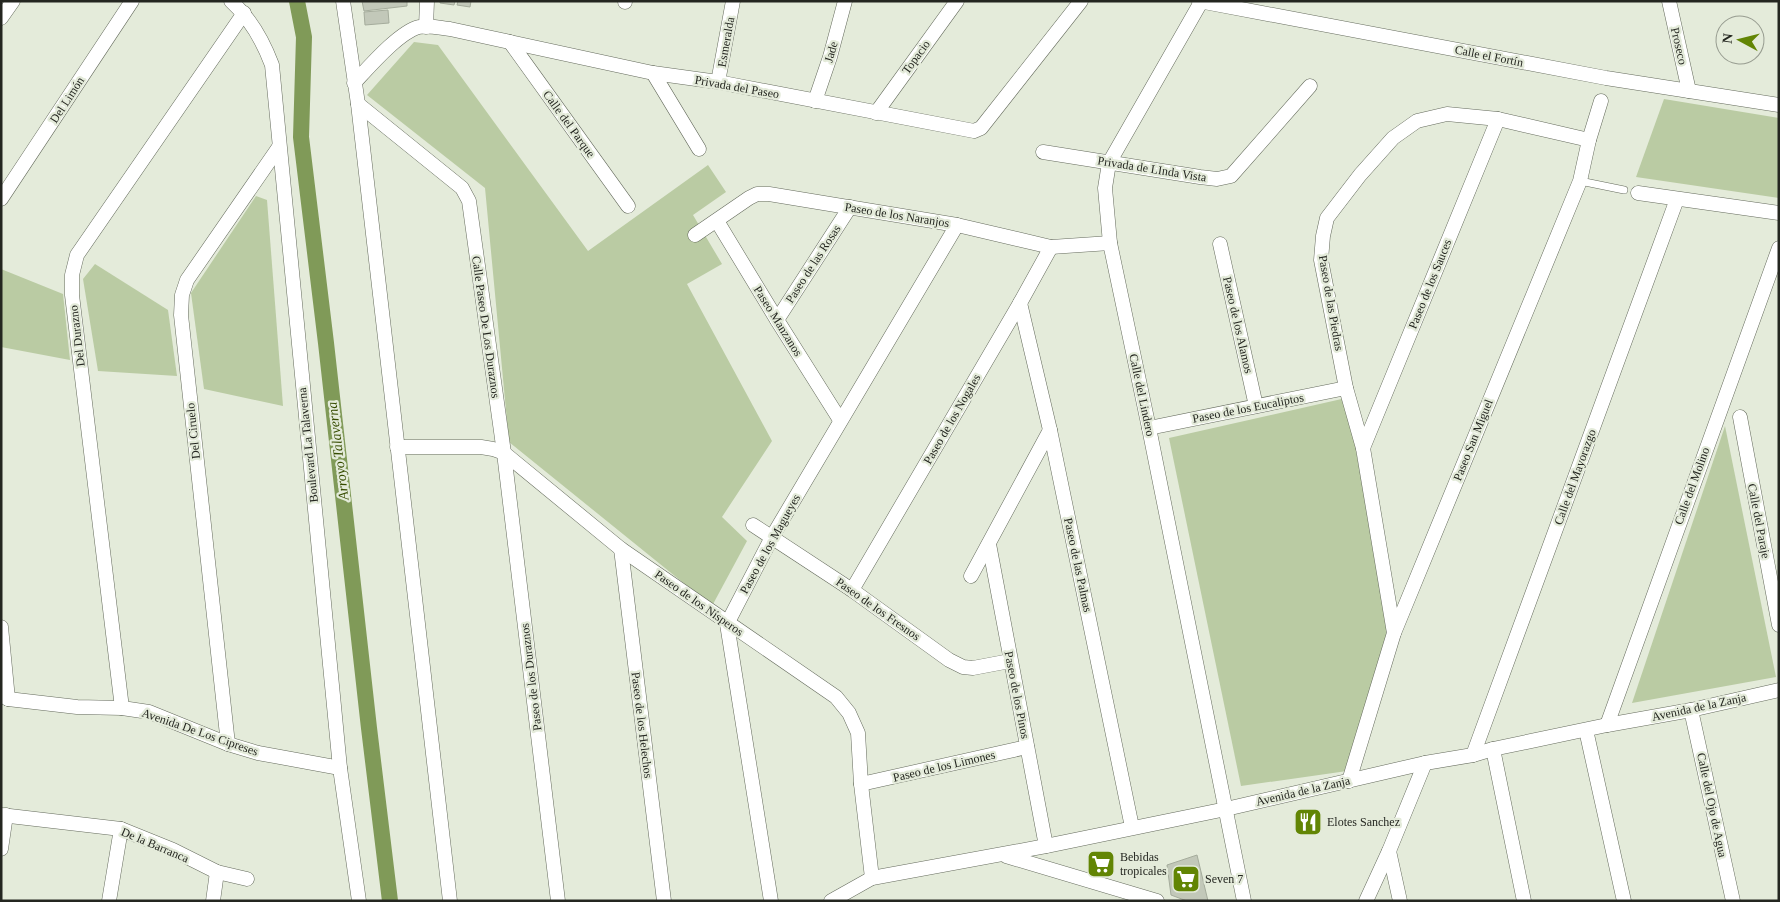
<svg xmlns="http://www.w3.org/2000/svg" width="1780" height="902" viewBox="0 0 1780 902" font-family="'Times New Roman',serif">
	<rect width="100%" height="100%" fill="#e4ebda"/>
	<!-- green -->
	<g fill="#bacba3">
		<path d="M414,42l24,3 150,206 120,-86 18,27 -33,23 29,49 -35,20 85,157 -50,76 25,24 -35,65 -203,-164 -24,-254 -118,-93z"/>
		<path d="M1664,99l115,19v80l-143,-21z"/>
		<path d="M256,196l11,4 16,206 -79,-17 -13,-96z"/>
		<path d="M95,264l73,46 9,66 -79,-5 -15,-92z"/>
		<path d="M1,269l62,25 7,66 -69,-13z"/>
		<path d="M1346,398l45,237 -44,136 -106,15 -72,-348z"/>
		<path d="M1725,426l51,251 -144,26z"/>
	</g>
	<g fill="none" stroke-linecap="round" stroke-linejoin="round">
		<!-- canal -->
		<path stroke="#809a58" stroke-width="16" d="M297,1l7,36 -3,100 25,206 43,385 21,173"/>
	</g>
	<!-- building -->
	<g fill="#c2c8b9" stroke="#a5ac9c">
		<path d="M362,1h45v5l-43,5z"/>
		<path d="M440,1h15l-1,4 -14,-2z"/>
		<path d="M458,1h13l-1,6 -13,-2z"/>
		<path d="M388,10l1,13 -24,2 -1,-13z"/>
		<path d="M1197,855l11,46h-21l-16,-6 -4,-30z"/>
	</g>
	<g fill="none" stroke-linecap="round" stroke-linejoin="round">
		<defs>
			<path id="service" d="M1580,181l44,9"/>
			<g id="minor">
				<path d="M231,1c20,18 32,40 41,64l68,703 19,133"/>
				<path d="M343,1l15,103 92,797"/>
				<path d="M1199,1l407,77 173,27"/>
				<path d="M1669,1l20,90"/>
				<path d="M625,2v-1"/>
				<path d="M1201,2l-92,161 -4,25 5,55 39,185 95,473"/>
				<path d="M1,18l12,-17"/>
				<path d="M426,27l1,-26"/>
				<path d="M510,42l118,164"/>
				<path d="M653,73l46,76"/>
				<path d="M718,82l15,-81"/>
				<path d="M354,83c15,-16 45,-51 65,-56 10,-2 21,1 31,2l203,44 65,9 256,49 7,-3 100,-127"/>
				<path d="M815,101l15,-44 15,-56"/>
				<path d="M358,104l104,84 7,13 35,252 54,448"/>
				<path d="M876,113l81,-112"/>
				<path d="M1043,152l157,25 17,2 14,-3 79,-90"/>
				<path d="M1638,193l141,20"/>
				<path d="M1,199l131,-198"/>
				<path d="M717,221l60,99 63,100"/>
				<path d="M695,235l54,-37 8,-4h12l188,31 94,22 59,-4"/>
				<path d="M1220,244l36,162"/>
				<path d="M1020,303l30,127 82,397"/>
				<path d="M777,320l73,-113"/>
				<path d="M1740,417l39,208"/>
				<path d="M1149,428l197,-40"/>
				<path d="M397,447h84l12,2 11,4 117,96 215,148 13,16 9,20 3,51 11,94"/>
				<path d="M1363,448l135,-329"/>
				<path d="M753,525l99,65 97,70 14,7 10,1 37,-7"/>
				<path d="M989,544l57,302"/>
				<path d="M621,549l43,352"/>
				<path d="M971,576l79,-146"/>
				<path d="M852,590l168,-287 31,-56"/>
				<path d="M1,627l7,72"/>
				<path d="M1394,633l-31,-185 -17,-60 -25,-128 2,-24 4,-18 33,-43 33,-37 24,-17 30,-7 51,5 91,21"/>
				<path d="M1,695l7,4 69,8 45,1 27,4 79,32 30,9 82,15"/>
				<path d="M122,708l-50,-413v-20l5,-20 167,-242"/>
				<path d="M1691,710l42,191"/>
				<path d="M1607,725l172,-477"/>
				<path d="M1586,730l38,171"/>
				<path d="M228,744l-47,-429 1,-20 5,-15 92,-133"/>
				<path d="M1493,749l31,152"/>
				<path d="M1473,755l204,-556"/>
				<path d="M1349,781l45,-148 186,-452 9,-41 12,-39"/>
				<path d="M861,784l166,-37"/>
				<path d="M1,815l120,14 52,21 44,22 30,7"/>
				<path d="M1,849l5,-34"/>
				<path d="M1389,851l11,50"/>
				<path d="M1006,856l151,45"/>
				<path d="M109,901l12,-72"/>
				<path d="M213,901l4,-29"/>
				<path d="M771,901l-44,-277 45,-87 185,-312"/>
				<path d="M831,901l41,-23 174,-32 180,-37 199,-46 48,-8 20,-6 114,-24 84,-15 88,-20"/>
				<path d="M1366,901l23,-50 36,-88"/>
			</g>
		</defs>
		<!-- service casing -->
		<use href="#service" stroke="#656b5d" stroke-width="8"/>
		<!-- minor casing -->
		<use href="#minor" stroke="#656b5d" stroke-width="15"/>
		<!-- service -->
		<use href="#service" stroke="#fff" stroke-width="7"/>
		<!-- minor -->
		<use href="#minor" stroke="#fff" stroke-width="14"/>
	</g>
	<!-- icons -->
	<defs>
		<symbol id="restaurant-square" viewBox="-11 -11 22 22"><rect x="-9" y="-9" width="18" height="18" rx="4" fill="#628504" stroke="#e4ebda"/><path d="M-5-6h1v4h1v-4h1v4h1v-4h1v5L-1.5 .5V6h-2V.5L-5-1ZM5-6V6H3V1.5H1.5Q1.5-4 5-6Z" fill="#fff"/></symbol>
		<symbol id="supermarket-square" viewBox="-11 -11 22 22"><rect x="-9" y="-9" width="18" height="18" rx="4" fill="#628504" stroke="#e4ebda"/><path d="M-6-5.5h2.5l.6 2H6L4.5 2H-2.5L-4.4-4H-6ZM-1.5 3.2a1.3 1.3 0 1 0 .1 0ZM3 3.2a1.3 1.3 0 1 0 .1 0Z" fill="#fff"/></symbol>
	</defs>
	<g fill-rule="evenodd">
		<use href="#restaurant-square" x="1292" y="806" width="32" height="32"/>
		<use href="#supermarket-square" x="1085" y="848" width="32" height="32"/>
		<use href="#supermarket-square" x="1170" y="863" width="32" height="32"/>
	</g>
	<g text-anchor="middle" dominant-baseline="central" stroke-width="4.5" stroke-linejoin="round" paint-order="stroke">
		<!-- street labels -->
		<g font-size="12" fill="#242620" stroke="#e4ebda">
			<text transform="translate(726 42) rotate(-80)">Esmeralda</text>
			<text transform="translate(1679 46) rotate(77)">Proseco</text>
			<text transform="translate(831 52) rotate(-74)">Jade</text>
			<text transform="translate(1489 56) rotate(11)">Calle el Fortín</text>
			<text transform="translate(916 57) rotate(-54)">Topacio</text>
			<text transform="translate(737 87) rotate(10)">Privada del Paseo</text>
			<text transform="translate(67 100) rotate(-57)">Del Limón</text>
			<text transform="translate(569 124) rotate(54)">Calle del Parque</text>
			<text transform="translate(1152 169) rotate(9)">Privada de LInda Vista</text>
			<text transform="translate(897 215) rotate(9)">Paseo de los Naranjos</text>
			<text transform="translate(813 264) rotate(-57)">Paseo de las Rosas</text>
			<text transform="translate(1430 284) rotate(-68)">Paseo de los Sauces</text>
			<text transform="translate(1331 303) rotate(80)">Paseo de las Piedras</text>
			<text transform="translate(778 321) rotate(58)">Paseo Manzanos</text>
			<text transform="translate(1238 325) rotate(77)">Paseo de los Alamos</text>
			<text transform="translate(486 327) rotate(82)">Calle Paseo De Los Duraznos</text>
			<text transform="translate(77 336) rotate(-97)">Del Durazno</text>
			<text transform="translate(1142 395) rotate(78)">Calle del Lindero</text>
			<text transform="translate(1248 408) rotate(-11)">Paseo de los Eucaliptos</text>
			<text transform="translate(952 419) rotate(-60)">Paseo de los Nogales</text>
			<text transform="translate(193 431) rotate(-96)">Del Ciruelo</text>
			<text transform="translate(1473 440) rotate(-68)">Paseo San Miguel</text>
			<text transform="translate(308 445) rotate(-96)">Boulevard La Talaverna</text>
			<text transform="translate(1575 477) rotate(-70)">Calle del Mayorazgo</text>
			<text transform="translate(1692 486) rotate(-70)">Calle del Molino</text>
			<text transform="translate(1759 521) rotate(79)">Calle del Paraje</text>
			<text transform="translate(770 544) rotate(-61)">Paseo de los Magueyes</text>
			<text transform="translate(1078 565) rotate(78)">Paseo de las Palmas</text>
			<text transform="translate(699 603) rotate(35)">Paseo de los Nísperos</text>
			<text transform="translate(878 609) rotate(35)">Paseo de los Fresnos</text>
			<text transform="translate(531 677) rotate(-97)">Paseo de los Duraznos</text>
			<text transform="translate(1017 695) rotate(79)">Paseo de los Pinos</text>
			<text transform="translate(1699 707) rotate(-12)">Avenida de la Zanja</text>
			<text transform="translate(642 725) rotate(83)">Paseo de los Helechos</text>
			<text transform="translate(200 732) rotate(19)">Avenida De Los Cipreses</text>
			<text transform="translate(944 766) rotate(-13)">Paseo de los Limones</text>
			<text transform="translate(1303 791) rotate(-13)">Avenida de la Zanja</text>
			<text transform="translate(1712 805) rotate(78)">Calle del Ojo de Agua</text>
			<text transform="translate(155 845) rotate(23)">De la Barranca</text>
		</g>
		<!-- poi labels -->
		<g font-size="12" fill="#242620" stroke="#e4ebda" text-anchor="start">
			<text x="1327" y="822">Elotes Sanchez</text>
			<text x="1120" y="857">Bebidas<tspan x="1120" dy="14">tropicales</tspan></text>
			<text x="1205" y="879">Seven 7</text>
		</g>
		<!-- water labels -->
		<g font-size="14" font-style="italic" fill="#364c00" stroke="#e4ebda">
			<text transform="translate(338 451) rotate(-97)">Arroyo Talaverna</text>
		</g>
	</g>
	<!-- border -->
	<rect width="1780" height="902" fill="none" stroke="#242620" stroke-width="5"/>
	<!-- north arrow -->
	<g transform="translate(1740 40) rotate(277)"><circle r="24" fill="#e4ebda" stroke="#979c90"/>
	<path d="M0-4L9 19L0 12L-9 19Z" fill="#628504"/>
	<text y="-8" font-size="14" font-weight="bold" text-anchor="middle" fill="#242620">N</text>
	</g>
</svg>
